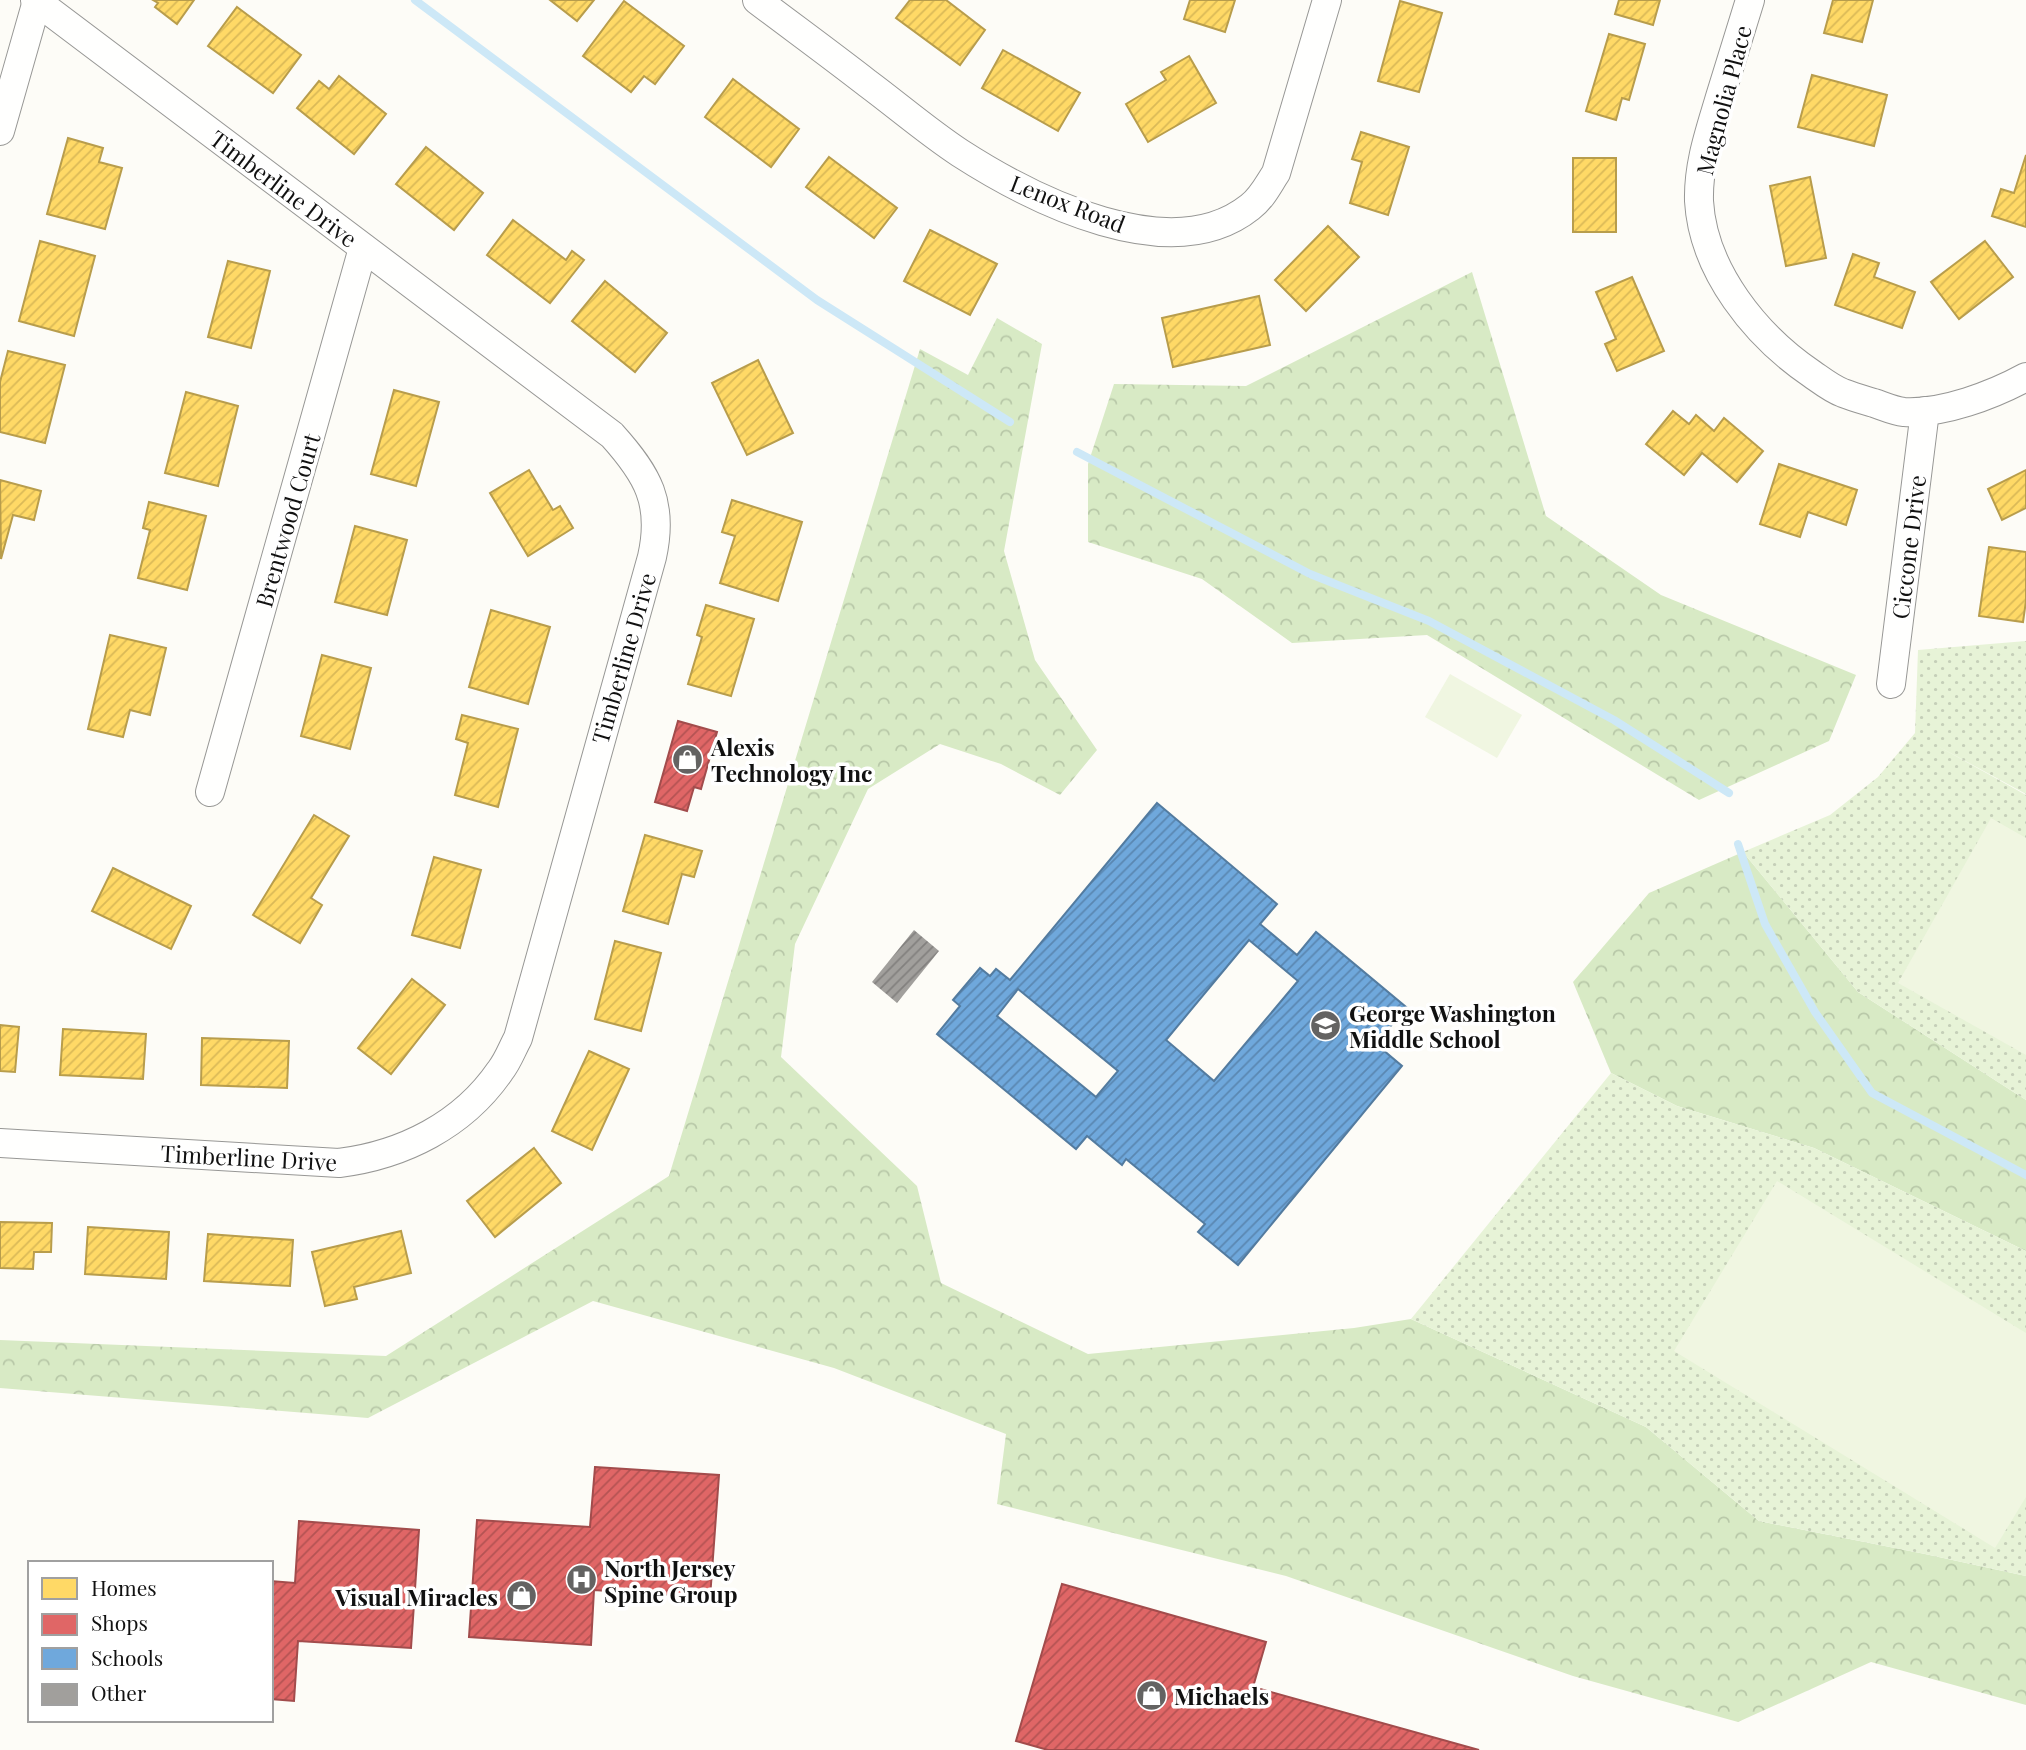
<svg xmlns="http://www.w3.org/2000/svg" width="2026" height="1750" viewBox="0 0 2026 1750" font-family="'Playfair Display',serif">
	<defs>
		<pattern id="forest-crowns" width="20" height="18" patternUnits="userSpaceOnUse" patternTransform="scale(1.75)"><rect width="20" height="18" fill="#d8eac5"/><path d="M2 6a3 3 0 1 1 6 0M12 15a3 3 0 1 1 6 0" fill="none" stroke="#b8c8a8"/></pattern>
		<pattern id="park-dots" width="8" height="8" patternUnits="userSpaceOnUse" patternTransform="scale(1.75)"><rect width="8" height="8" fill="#e7f3d7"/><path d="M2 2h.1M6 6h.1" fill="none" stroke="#c5cfb8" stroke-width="1.8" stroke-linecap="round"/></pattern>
		<pattern id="homes-hatch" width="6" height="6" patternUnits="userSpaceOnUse" patternTransform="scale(1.75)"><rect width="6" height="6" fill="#ffd966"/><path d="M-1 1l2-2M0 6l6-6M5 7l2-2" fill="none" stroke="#dab957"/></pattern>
		<pattern id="shops-hatch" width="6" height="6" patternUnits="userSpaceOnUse" patternTransform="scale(1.75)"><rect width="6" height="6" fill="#e06666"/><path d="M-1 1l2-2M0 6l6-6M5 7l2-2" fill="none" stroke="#b45353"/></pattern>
		<pattern id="schools-hatch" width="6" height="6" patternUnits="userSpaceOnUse" patternTransform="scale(1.75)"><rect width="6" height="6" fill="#6fa8dc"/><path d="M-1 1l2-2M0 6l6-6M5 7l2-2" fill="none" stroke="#5a87b1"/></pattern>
		<pattern id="building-hatch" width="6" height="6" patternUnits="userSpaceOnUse" patternTransform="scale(1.75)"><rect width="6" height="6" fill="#a19f9c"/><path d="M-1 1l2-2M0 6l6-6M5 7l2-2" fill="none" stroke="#82807e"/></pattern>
	</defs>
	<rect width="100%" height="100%" fill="#fdfcf7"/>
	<!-- forest -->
	<g fill="url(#forest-crowns)">
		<path d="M1472,272l74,244 115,79 195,80 -27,66 -130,59 -272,-165 -135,8 -90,-64 -114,-37v-78l26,-80 132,2z"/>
		<path d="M997,318l45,26 -38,207 31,109 62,90 -37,45 -59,-31 -61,-20 -72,45 -73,155 -14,113 136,129 24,97 147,71 266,-26 57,-9 235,108 113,94 166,33 101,22v129l-155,-43 -133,60 -165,-46 -287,-100 -289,-72 9,-70 -172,-66 -241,-67 -225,117 -368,-30v-48l386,16 283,-180 251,-827 48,26z"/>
		<path d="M1743,852l115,140 168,108v151l-212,-103 -137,-42 -66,-33 -38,-91 76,-89z"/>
	</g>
	<!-- park -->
	<g fill="url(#park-dots)">
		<path d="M2026,641v153l-92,-50 92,51v305l-168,-108 -115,-140 87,-37 48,-38 37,-44 3,-83z"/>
		<path d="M1611,1073l66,33 137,42 212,103v325l-101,-22 -166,-33 -113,-94 -235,-108z"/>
	</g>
	<!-- pitch -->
	<g fill="#f0f6e1">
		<path d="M1450,674l72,41 -25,43 -72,-41z"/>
		<path d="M1991,818l35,20v217l-128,-72z"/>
		<path d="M1777,1181l249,152v164l-31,51 -321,-197z"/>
	</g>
	<!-- homes -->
	<g fill="url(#homes-hatch)" stroke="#b89d4c" stroke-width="2">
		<path d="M153,0h41l-17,24 -22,-17 3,-4z"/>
		<path d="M550,0h44l-17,21z"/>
		<path d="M910,0h36l39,30 -25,35 -64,-47z"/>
		<path d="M1190,0h45l-10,32 -41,-13z"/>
		<path d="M1619,0h41l-7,25 -38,-11z"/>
		<path d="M1833,0h40l-11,42 -38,-9z"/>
		<path d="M624,1l60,45 -29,38 -11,-8 -13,16 -48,-36z"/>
		<path d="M1400,1l42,12 -23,79 -41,-11z"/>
		<path d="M237,7l64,48 -28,38 -65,-47z"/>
		<path d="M1609,34l36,10 -16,56 -7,-2 -6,22 -30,-9z"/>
		<path d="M1003,50l77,43 -22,38 -76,-43z"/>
		<path d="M1189,56l27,47 -68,39 -22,-38 40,-24 -5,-8z"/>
		<path d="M1812,75l75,20 -13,51 -76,-19z"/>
		<path d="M339,76l47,38 -32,40 -57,-46 22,-27 10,8z"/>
		<path d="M733,79l66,50 -28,38 -66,-50z"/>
		<path d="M1361,132l48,15 -21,68 -38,-12 12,-41 -10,-3z"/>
		<path d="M68,138l35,10 -4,14 23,6 -17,61 -58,-15z"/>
		<path d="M426,147l57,46 -29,37 -58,-46z"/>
		<path d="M2026,155v72l-34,-11 9,-27 13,4z"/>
		<path d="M829,157l68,51 -23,30 -68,-51z"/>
		<rect x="1573" y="158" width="43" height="74"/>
		<path d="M1810,177l16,81 -40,8 -16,-80z"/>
		<path d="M513,220l53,40 6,-9 12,9 -34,43 -63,-48z"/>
		<path d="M1328,226l31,31 -53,54 -31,-31z"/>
		<path d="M930,230l67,34 -27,51 -66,-34z"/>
		<path d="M40,241l55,15 -21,80 -55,-15z"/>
		<path d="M1985,241l28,36 -54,42 -28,-37z"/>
		<path d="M1853,254l26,9 -5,14 41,15 -13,36 -67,-23z"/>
		<path d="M228,261l42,10 -19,77 -43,-11z"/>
		<path d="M1632,277l32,74 -47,20 -12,-27 11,-5 -20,-47z"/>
		<path d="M605,281l62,52 -32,39 -63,-51z"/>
		<path d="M1259,296l11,49 -97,22 -11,-49z"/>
		<path d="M8,351l57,14 -20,78 -45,-11v-50z"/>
		<path d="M758,360l35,73 -46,22 -35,-72z"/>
		<path d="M394,390l45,12 -23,84 -45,-12z"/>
		<path d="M186,392l52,14 -20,80 -53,-13z"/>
		<path d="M1673,411l16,13 7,-9 18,16 10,-13 39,33 -26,31 -35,-29 -18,22 -38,-31z"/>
		<path d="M1779,464l78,26 -11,35 -38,-13 -8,25 -40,-13z"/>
		<path d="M529,470l24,40 7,-4 13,22 -45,28 -38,-63z"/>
		<path d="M2026,470v38l-24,12 -14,-31z"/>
		<path d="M0,480l41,11 -7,29 -21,-5 -12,44z"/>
		<path d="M732,500l70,22 -24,79 -58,-18 15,-47 -13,-4z"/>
		<path d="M149,502l57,14 -19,74 -49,-12 12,-48 -7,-2z"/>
		<path d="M355,526l52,14 -20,75 -52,-13z"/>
		<path d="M1989,547l37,5v49l-3,21 -44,-6z"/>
		<path d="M706,605l48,14 -23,77 -43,-12 14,-47 -5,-2z"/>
		<path d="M491,610l59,17 -22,77 -59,-17z"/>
		<path d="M110,635l56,13 -16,67 -20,-5 -7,27 -35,-8z"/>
		<path d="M322,655l49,13 -21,81 -49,-13z"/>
		<path d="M462,715l56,14 -20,78 -43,-12 13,-52 -12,-4z"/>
		<path d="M314,815l35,21 -38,62 11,7 -22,38 -47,-28z"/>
		<path d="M645,835l57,16 -8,26 -12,-3 -14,50 -45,-13z"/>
		<path d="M434,857l47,13 -21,78 -48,-13z"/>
		<path d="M113,868l78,38 -20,43 -79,-38z"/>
		<path d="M615,941l46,12 -20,78 -46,-12z"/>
		<path d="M412,979l33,26 -54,69 -33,-26z"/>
		<path d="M0,1025l19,2 -4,45 -15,-1z"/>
		<path d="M63,1029l83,5 -3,45 -83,-4z"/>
		<path d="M202,1038l87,3 -2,47 -86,-3z"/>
		<path d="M589,1051l40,18 -37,81 -40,-19z"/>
		<path d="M534,1148l27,35 -66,54 -28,-36z"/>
		<path d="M0,1222l52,1 -1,29h-17l-1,17 -33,-1z"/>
		<path d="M88,1227l81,5 -3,47 -81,-5z"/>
		<path d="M401,1231l10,42 -57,14 3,12 -32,7 -13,-54z"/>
		<path d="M208,1234l85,6 -3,46 -86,-5z"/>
	</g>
	<!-- shops -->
	<g fill="url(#shops-hatch)" stroke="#a24c4c" stroke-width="2">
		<path d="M678,721l39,11 -16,57 -7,-2 -7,24 -32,-9z"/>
		<path d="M595,1467l124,8 -9,123 -116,-8 -3,55 -122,-8 8,-117 113,7z"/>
		<path d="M299,1521l120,9 -8,118 -113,-7 -4,60 -23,-2v-118l24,2z"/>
		<path d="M1062,1584l204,58 -13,45 226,63h-431l-32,-9z"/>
	</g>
	<!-- schools -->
	<path fill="url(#schools-hatch)" stroke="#537b9f" stroke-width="2" fill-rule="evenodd" d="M1157,803l120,101 -17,20 37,31 19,-23 90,75 -30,37 26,22 -164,199 -40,-33 7,-8 -79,-65 -4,6 -35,-29 -11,13 -139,-115 23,-28 -7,-6 27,-32 10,8 6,-7 14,11zM1249,940l49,41 -84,100 -48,-41zM1018,989l100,82 -22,26 -99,-81z"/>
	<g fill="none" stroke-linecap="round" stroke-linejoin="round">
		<!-- stream -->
		<g stroke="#cde8f7" stroke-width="8">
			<path d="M415,0l402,300 193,122"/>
			<path d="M1077,452l233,122 119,47 185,99 115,73"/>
			<path d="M1738,844l27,80 50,88 57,81 154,82"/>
		</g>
	</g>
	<!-- building -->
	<path fill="url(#building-hatch)" d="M914,930l25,21 -42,52 -25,-21z"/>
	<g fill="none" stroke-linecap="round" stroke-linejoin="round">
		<defs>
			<g id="street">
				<path d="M757,0c37,28 74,55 110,83 31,23 61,49 93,70 73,47 211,117 290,54 12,-9 18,-22 26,-34l51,-173"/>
				<path d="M1750,0c-10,32 -20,64 -30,97 -10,34 -22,67 -21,104 4,70 57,135 113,173 10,7 20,15 31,19 10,4 21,7 31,10 9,3 20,8 30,9 39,2 89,-17 122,-35"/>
				<path d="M0,131l37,-130"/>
				<path d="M1891,684l34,-273"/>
				<path d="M210,792l153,-544"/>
				<path d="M0,1143l339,20c64,-8 124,-38 161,-92 8,-10 12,-22 18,-33l134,-481c12,-54 -4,-82 -40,-122l-577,-435"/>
			</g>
		</defs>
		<!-- street casing -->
		<use href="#street" stroke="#979795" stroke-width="30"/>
		<!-- street -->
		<use href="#street" stroke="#fffffe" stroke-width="28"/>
	</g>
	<!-- icons -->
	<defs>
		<symbol id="shop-disc" viewBox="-11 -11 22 22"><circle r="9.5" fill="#646362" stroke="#fff"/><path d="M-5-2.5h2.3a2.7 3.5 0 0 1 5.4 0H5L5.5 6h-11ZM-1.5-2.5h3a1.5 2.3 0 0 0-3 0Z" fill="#fff"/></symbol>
		<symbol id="school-disc" viewBox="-11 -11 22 22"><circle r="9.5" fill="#646362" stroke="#fff"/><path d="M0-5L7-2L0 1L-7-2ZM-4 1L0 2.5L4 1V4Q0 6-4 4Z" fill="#fff"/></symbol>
		<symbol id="hospital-disc" viewBox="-11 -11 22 22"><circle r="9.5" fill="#646362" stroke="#fff"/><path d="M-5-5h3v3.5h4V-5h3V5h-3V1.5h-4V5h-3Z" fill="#fff"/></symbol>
	</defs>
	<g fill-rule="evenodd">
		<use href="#shop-disc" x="670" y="742" width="35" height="35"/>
		<use href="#school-disc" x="1308" y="1008" width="35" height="35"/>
		<use href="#hospital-disc" x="564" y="1562" width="35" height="35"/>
		<use href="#shop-disc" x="504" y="1578" width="35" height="35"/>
		<use href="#shop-disc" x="1134" y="1678" width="35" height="35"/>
	</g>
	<g text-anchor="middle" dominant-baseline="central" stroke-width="7" stroke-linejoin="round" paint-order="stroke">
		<!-- street labels -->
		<g font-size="23" fill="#111" stroke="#fff">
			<text transform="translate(1723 100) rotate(-75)">Magnolia Place</text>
			<text transform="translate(284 188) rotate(37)">Timberline Drive</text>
			<text transform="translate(1068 203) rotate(21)">Lenox Road</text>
			<text transform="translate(287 520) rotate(-74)">Brentwood Court</text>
			<text transform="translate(1908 547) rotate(-83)">Ciccone Drive</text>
			<text transform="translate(623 658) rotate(-74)">Timberline Drive</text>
			<text transform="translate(249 1157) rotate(3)">Timberline Drive</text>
		</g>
		<!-- poi labels -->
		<g font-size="23" font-weight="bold" fill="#111" stroke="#fff" text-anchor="start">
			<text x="711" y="746">Alexis<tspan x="711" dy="26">Technology Inc</tspan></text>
			<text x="1349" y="1012">George Washington<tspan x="1349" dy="26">Middle School</tspan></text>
			<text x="604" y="1567">North Jersey<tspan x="604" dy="26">Spine Group</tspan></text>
			<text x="498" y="1596" text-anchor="end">Visual Miracles</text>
			<text x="1174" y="1695">Michaels</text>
		</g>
	</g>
	<!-- legend -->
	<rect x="28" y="1561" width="245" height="161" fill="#ffffff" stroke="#a0a0a0" stroke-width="2"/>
	<rect x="42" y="1578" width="35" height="21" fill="#ffd966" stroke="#a0a0a0" stroke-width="2"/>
	<text x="91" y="1596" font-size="21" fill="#111111">Homes</text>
	<rect x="42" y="1614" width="35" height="21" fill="#e06666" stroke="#a0a0a0" stroke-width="2"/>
	<text x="91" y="1631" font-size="21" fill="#111111">Shops</text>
	<rect x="42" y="1648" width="35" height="21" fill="#6fa8dc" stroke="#a0a0a0" stroke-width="2"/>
	<text x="91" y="1666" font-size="21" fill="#111111">Schools</text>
	<rect x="42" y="1684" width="35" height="21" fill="#a19f9c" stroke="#a0a0a0" stroke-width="2"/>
	<text x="91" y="1701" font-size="21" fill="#111111">Other</text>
</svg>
